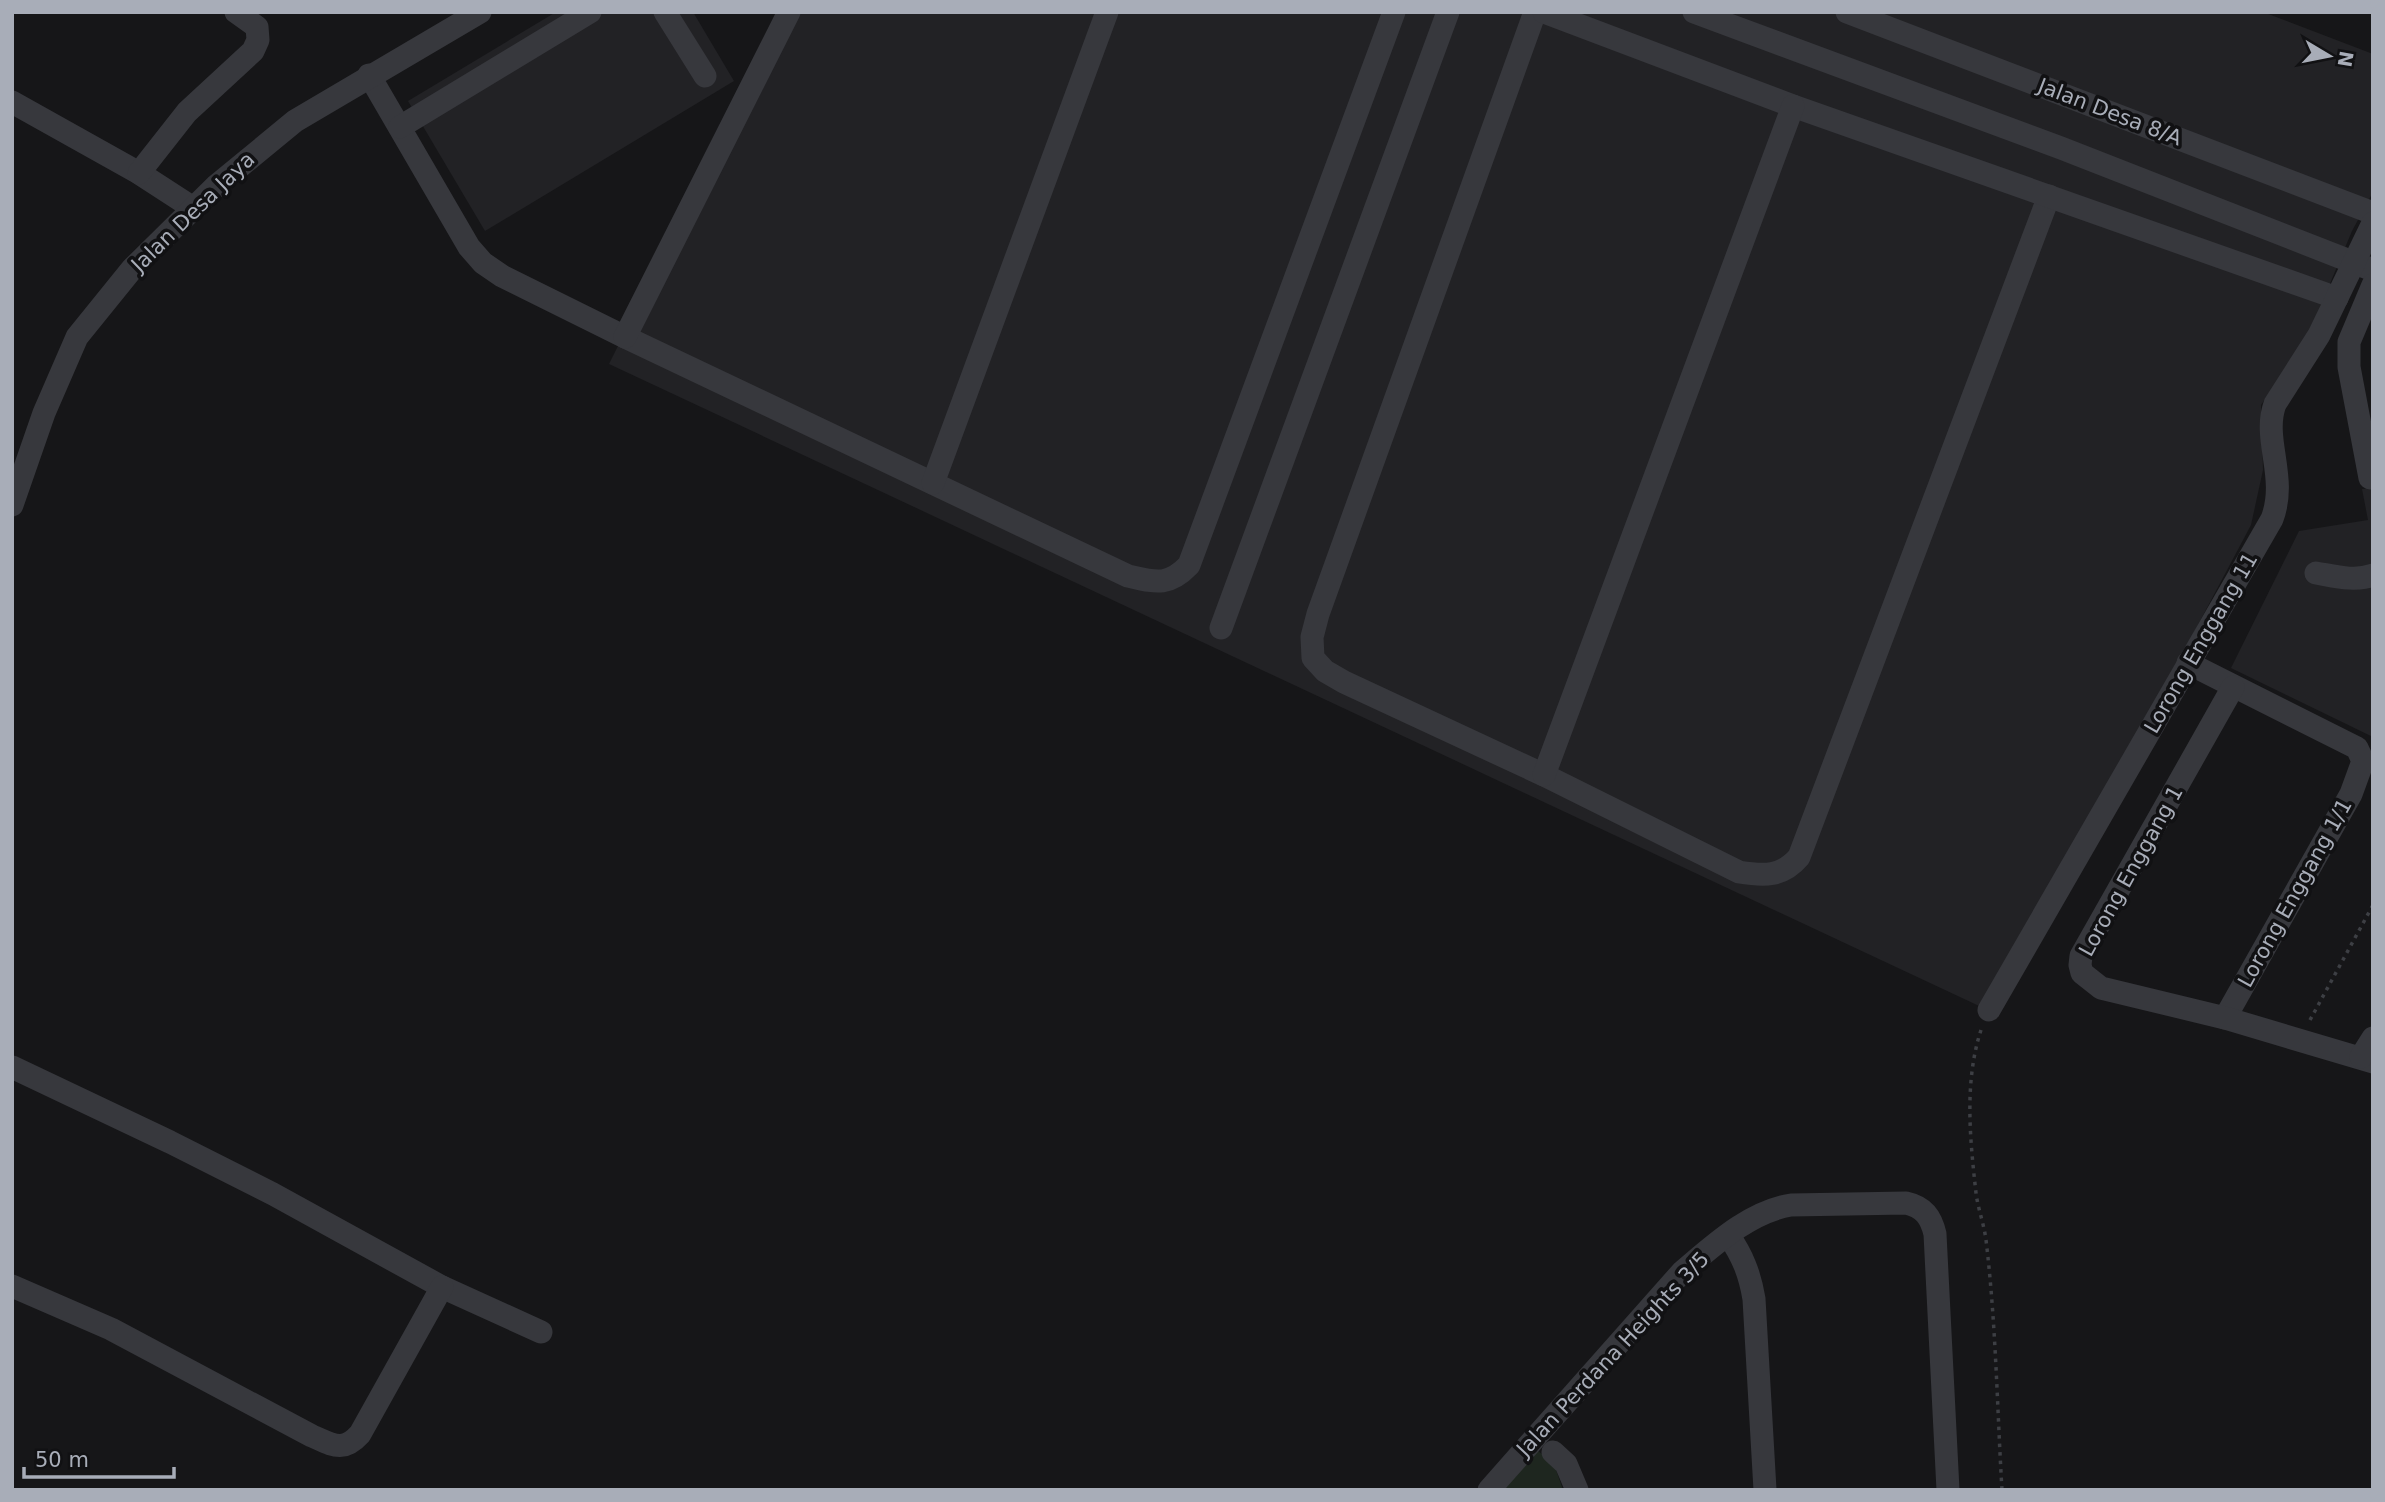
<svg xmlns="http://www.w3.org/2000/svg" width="2385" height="1502" viewBox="0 0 2385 1502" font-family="'DejaVu Sans',sans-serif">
	<rect width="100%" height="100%" fill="#161618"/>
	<!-- built -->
	<g fill="#222225">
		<path d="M556,12h137l41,69 -249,150 -77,-130z"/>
		<path d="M784,12h1479l110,42v138l-21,39 -44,105 -47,69 2,65 -12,55 -259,487 -1383,-648z"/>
		<path d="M2373,488v249l-142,-69 68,-137 69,-11 -6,-31z"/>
	</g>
	<!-- green -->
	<path fill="#1e261f" d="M1537,1450l17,14 9,26h-61z"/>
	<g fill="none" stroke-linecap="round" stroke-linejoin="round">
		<!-- path -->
		<g stroke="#3d3f44" stroke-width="3.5" stroke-dasharray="3.5 5" stroke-linecap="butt">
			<path d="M2310,1020l63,-115"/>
			<path d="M1981,1030c-17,52 -11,109 -5,163 2,16 8,31 10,47 10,83 11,167 16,250"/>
		</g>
		<!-- minor -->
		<g stroke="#37383d" stroke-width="23">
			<path d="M665,12l40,64"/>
			<path d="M1535,12l-217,602 -6,23 1,21 12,13 19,11 200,93 195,97c25,4 43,5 60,-15l250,-661"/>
			<path d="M1544,12l249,94 544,192"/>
			<path d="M1694,12l367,136 312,122"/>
			<path d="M1847,12l526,201"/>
			<path d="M369,75l100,172 14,16 19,13 123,61 503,239c27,6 40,11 61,-11l205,-553"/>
			<path d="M12,102l127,71 54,35"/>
			<path d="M400,127l190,-115"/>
			<path d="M139,173l48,-61 66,-61 5,-11 -1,-13 -21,-15"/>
			<path d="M2373,285l-24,57v25l21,111h3"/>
			<path d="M625,337l164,-325"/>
			<path d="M933,483l174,-471"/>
			<path d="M12,505l32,-92 33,-76 55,-68 84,-83 79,-65 185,-109"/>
			<path d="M2316,573c18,3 39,9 57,2"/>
			<path d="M1221,628l227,-616"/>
			<path d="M2188,663l169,85 6,13 -12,33 -126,224"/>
			<path d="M2233,687l-152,269 -1,9 2,8 19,15 124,30 148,44"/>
			<path d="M1544,775l249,-669"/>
			<path d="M1989,1010l283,-491c16,-42 -10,-80 3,-115l44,-69 54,-112"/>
			<path d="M2361,1057l12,-19"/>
			<path d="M12,1067l158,75 103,52 169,93 99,45"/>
			<path d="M1728,1235c15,21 22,40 26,64l11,191"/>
			<path d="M12,1286l99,43 201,107c21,9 31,17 48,-2l82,-147"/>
			<path d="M1553,1452l13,12 11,26"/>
			<path d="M1489,1490l193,-218c32,-27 67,-60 109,-67l115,-2c18,4 25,14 29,31l13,256"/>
		</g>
	</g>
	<g text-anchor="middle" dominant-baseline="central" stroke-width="7" stroke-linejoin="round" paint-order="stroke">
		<!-- street labels -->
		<g font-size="21" fill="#a8adb8" stroke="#111113">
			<text transform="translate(2110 112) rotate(21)">Jalan Desa 8/A</text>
			<text transform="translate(193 212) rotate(-44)">Jalan Desa Jaya</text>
			<text transform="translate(2201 643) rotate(-60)">Lorong Enggang 11</text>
			<text transform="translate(2131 871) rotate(-61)">Lorong Enggang 1</text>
			<text transform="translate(2295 893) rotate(-61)">Lorong Enggang 1/1</text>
			<text transform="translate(1613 1354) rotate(-47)">Jalan Perdana Heights 3/5</text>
		</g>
	</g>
	<!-- border -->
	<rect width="2385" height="1502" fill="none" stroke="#a8adb8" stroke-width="28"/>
	<!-- north arrow -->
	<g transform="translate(2329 56) rotate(100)" stroke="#111113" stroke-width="5" paint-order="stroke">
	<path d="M0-5L12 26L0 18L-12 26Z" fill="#a8adb8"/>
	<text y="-10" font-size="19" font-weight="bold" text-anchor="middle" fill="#a8adb8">N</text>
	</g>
	<!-- scale -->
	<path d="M24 1467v10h150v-10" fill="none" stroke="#a8adb8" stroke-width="3.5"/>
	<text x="35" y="1467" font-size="21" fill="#a8adb8" stroke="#111113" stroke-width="5" paint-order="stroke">50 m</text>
</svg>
